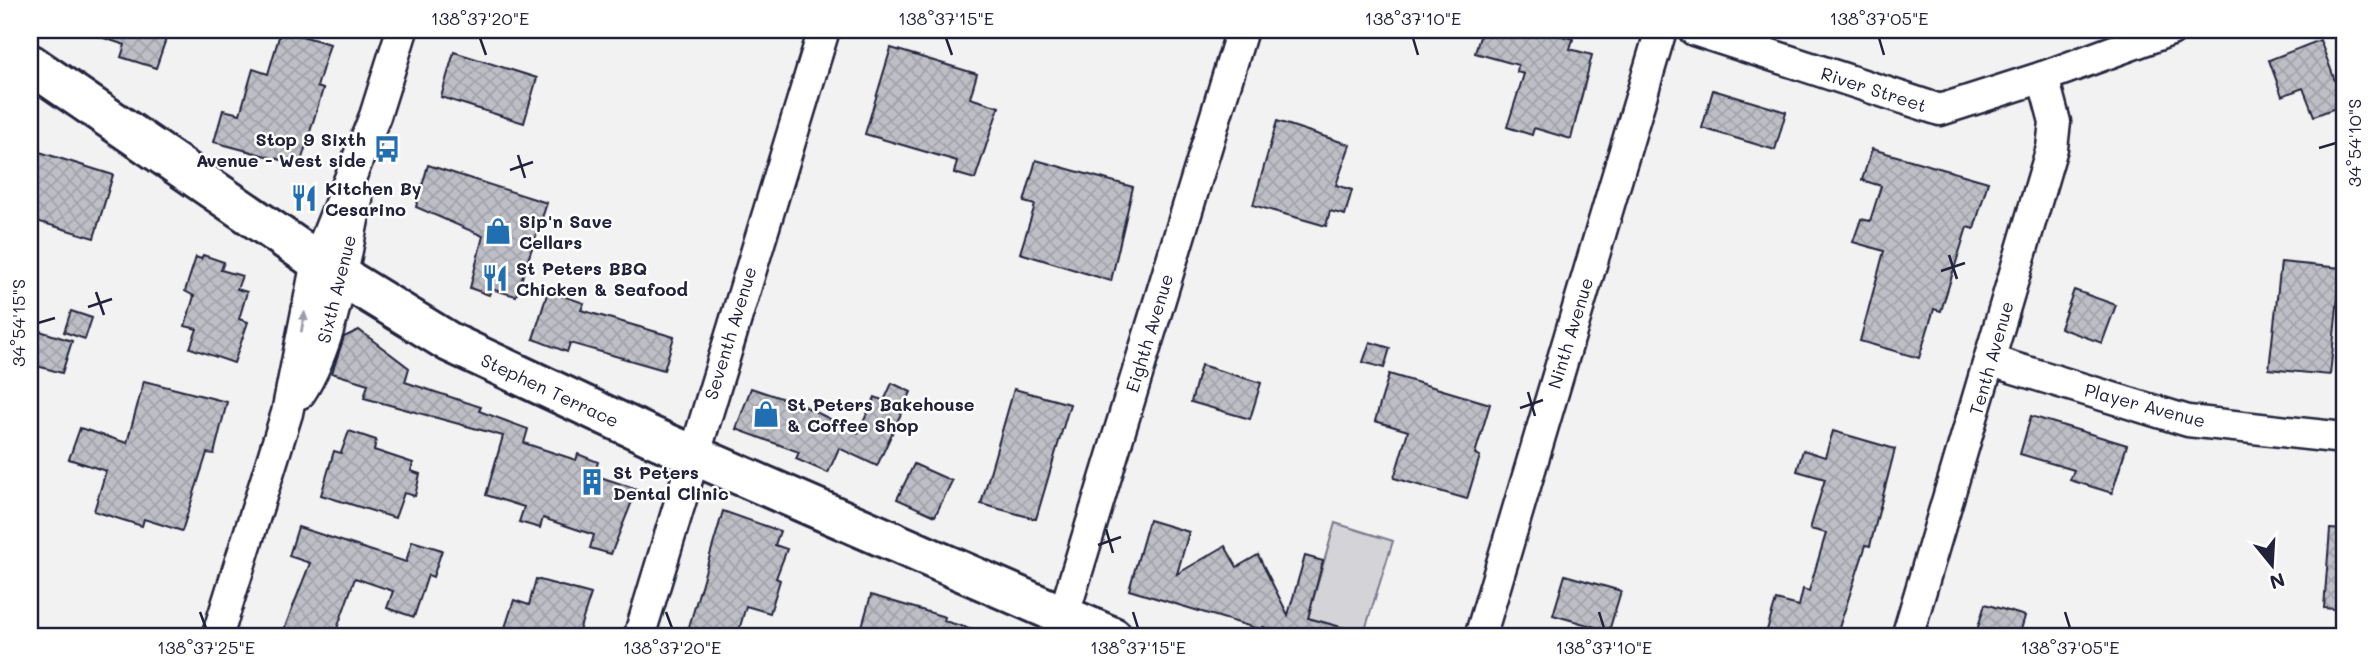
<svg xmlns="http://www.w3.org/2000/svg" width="2374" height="667" viewBox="0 0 2374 667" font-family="Mali,sans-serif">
	<defs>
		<pattern id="building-cross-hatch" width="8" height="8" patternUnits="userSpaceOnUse" patternTransform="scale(1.75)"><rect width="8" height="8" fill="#bebec6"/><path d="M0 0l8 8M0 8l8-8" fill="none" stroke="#a3a3ab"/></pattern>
	</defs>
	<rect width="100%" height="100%" fill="#f2f2f3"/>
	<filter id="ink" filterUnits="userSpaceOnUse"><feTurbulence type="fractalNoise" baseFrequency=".0143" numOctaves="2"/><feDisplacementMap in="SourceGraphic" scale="14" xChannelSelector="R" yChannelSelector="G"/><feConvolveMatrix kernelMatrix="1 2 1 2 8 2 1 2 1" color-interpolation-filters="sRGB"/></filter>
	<g filter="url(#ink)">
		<!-- pitch -->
		<path fill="#d3d3d8" stroke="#7a7a8a" stroke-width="2" d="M1335,523l58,18 -29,92 -56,-15z"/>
		<!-- building -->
		<g fill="url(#building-cross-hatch)" stroke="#22223b" stroke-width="2">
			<path d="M93,30h76l-13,38 -35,-11 4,-12 -33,-11z"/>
			<path d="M281,30l49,14 -13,43 6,2 -23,76 -86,-23 9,-32 17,4 13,-45 15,5z"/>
			<path d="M1482,30h59l32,9 -3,10 22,6 -21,84 -37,-11 -2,7 -25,-8 17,-53 -7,-2 1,-7 -43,-12z"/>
			<path d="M2320,40l24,65 -30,11 -11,-28 -21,8 -13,-36z"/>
			<path d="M891,48l86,26 -7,24 29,9 -24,72 -21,-6 3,-12 -92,-27z"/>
			<path d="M454,52l83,26 -13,45 -83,-26z"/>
			<path d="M1713,90l73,22 -11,38 -73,-22z"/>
			<path d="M1277,121l73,24 -14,40 16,5 -7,25 -15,-4 -4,15 -73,-21z"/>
			<path d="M30,149l83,26 -19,63 -64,-19z"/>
			<path d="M1872,149l116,33 -14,47 -7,-2 -26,84 -7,-2 -15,49 -59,-17 24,-90 -31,-9 8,-23 9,2 11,-35 -19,-6z"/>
			<path d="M1036,160l97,27 -22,94 -91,-28 15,-48 -11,-3z"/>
			<path d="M428,165l119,38 -31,93 -25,-7 -2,6 -19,-7 13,-52 -67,-29z"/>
			<path d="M203,255l21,7 -3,8 21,6 -5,13 10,3 -8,27 9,3 -14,41 -44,-15 7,-19 -12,-3 9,-30 -9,-5 11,-34 5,2z"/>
			<path d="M2281,262l60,6 -11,107 -61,-6z"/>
			<path d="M2074,290l42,15 -14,38 -42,-15z"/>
			<path d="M548,291l36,12 -3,7 93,27 -10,33 -94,-27 -3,9 -34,-13z"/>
			<path d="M71,311l21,7 -7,21 -21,-7z"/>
			<path d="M30,328l42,13 -10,32 -32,-9z"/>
			<path d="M359,330l50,38 -4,14 76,25 -2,4 49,18 -4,14 52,17 2,-6 20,8 -4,13 43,14 -26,65 -21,-6 4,-13 -51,-17 -3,10 -21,-6 5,-15 -38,-12 17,-59 -139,-38 4,-14 -36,-11 12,-36z"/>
			<path d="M1370,342l20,6 -6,20 -21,-6z"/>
			<path d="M1201,365l60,18 -11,36 -59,-17z"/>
			<path d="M1389,374l101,30 -15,50 5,2 -13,43 -73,-21 14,-47 -33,-10z"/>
			<path d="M144,381l83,21 -13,52 -7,-1 -25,78 -38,-12 -2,7 -48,-15 12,-40 -37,-12 11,-31 47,15z"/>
			<path d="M892,383l19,9 -34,74 -38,-18 -11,25 -32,-14 3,-7 -63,-23 15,-41 51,17 56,28 17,-36 9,4z"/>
			<path d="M1014,389l56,15 -34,115 -55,-15z"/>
			<path d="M2031,416l96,29 -15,48 -42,-13 4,-10 -54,-16z"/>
			<path d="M349,431l27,9 -2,10 39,13 -2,8 9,3 -5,22 -11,-3 -9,25 -74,-23 13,-44 7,2z"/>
			<path d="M1833,431l62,18 -25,97 -4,-1 -30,92h-41l-28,-7 9,-30 23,6 4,-17 6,2 17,-58 -16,-4 15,-50 -28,-8 6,-21 22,7z"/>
			<path d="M914,464l38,17 -17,35 -38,-17z"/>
			<path d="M723,511l57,20 -5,14 12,4 -11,29 4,2 -10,33 -24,-7 -9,31h-51z"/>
			<path d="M1149,520l40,12 -12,42 48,-28 12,21 21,-12 30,60 17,-59 18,5 -15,57 47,13v6h-54l-38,-10 -1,3 -133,-40z"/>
			<path d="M298,527l108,35 6,-21 30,9 -9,27 -5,-2 -14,42 -27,-9 6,-17 -38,-13 -21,59h-53l29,-74 -21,-7z"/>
			<path d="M2330,529l14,1v80l-20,-2z"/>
			<path d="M1565,575l56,16 -12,40 -56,-16z"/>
			<path d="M536,579l55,15 -14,43h-75l12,-37 15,5z"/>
			<path d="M871,595l74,22 -1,4 39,11 -1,5h-123z"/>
			<path d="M1985,604l40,12 -6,21h-44z"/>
		</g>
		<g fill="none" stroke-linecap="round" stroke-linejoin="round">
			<defs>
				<g id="minor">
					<path d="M1694,30l246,80 103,-33 128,-47"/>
					<path d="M1991,361l197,60 156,17"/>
					<path d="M300,393c34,-52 44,-133 57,-193"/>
					<path d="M217,637l70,-224 30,-152 58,-145 27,-86"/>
					<path d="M639,637l185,-607"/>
					<path d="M1057,637l185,-607"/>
					<path d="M1480,637l181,-607"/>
					<path d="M1907,637l145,-489 3,-26 -12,-45"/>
				</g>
				<path id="major" d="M30,64l287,197 132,81 201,94 463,201"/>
			</defs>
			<!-- minor casing -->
			<use href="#minor" stroke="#22223b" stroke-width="35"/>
			<!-- major casing -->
			<use href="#major" stroke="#22223b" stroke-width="44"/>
			<!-- minor -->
			<use href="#minor" stroke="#fff" stroke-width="30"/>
			<!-- major -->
			<use href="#major" stroke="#fff" stroke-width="38"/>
		</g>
		<!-- one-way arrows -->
		<defs><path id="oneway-solid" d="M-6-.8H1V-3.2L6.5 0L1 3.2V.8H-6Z" transform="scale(1.75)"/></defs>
		<use fill="#9c9ca7" href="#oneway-solid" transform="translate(303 322) rotate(-80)"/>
	</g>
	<!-- ticks -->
	<path fill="none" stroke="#22223b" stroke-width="2.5" d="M480,38l6,17M946,38l6,17M1413,38l5,17M1879,38l5,17M2319,148l17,-5M518,155l7,23M510,170l23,-8M1949,255l8,24M1941,271l24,-8M96,292l8,23M88,307l24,-8M38,323l17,-5M1528,392l7,24M1520,408l23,-8M1106,529l7,24M1098,545l23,-8M200,612l6,16M666,612l6,16M1133,612l5,16M1599,612l5,16M2065,612l5,16"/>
	<!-- icons -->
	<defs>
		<symbol id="bus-bare" viewBox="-9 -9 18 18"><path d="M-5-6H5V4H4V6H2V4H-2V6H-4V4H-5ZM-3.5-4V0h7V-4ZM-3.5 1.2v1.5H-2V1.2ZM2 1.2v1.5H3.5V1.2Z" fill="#1f6fb2" stroke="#fff" stroke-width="2.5" paint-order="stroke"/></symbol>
		<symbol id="restaurant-bare" viewBox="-9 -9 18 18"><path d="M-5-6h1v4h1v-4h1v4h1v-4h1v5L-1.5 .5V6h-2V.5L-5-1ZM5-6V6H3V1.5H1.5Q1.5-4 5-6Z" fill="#1f6fb2" stroke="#fff" stroke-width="2.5" paint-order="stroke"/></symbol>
		<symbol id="shop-bare" viewBox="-9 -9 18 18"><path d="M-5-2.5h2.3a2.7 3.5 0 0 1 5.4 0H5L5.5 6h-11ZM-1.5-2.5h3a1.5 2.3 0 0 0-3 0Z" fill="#1f6fb2" stroke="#fff" stroke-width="2.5" paint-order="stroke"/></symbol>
		<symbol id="building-bare" viewBox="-9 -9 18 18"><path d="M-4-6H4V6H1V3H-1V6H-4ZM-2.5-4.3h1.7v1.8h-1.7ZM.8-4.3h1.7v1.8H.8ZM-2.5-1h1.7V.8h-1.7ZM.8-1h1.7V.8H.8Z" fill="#1f6fb2" stroke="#fff" stroke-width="2.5" paint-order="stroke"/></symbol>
	</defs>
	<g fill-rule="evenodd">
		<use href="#bus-bare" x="368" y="130" width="38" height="38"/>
		<use href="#restaurant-bare" x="285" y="179" width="38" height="38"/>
		<use href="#shop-bare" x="479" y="212" width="38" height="38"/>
		<use href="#restaurant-bare" x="476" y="259" width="38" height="38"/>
		<use href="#shop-bare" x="747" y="395" width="38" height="38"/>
		<use href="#building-bare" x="573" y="463" width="38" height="38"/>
	</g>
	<g text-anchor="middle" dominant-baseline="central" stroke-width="5" stroke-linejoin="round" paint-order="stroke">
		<!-- street labels -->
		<g font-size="18" fill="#22223b" stroke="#fff">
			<text transform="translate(1874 89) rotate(18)">River Street</text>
			<text transform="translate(336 289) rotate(-76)">Sixth Avenue</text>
			<text transform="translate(730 333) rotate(-73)">Seventh Avenue</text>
			<text transform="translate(1149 333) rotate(-73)">Eighth Avenue</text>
			<text transform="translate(1570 333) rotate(-73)">Ninth Avenue</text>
			<text transform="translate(1991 358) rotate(-74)">Tenth Avenue</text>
			<text transform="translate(550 390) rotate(25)">Stephen Terrace</text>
			<text transform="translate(2145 405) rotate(15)">Player Avenue</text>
		</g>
		<!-- poi labels -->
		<g font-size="18" font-weight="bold" fill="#22223b" stroke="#fff" text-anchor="start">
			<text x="366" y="139" text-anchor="end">Stop 9 Sixth<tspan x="366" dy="21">Avenue - West side</tspan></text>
			<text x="325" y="188">Kitchen By<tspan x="325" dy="21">Cesarino</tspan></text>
			<text x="519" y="221">Sip'n Save<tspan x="519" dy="21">Cellars</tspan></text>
			<text x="516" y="268">St Peters BBQ<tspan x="516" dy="21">Chicken &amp; Seafood</tspan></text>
			<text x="787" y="404">St Peters Bakehouse<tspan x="787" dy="21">&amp; Coffee Shop</tspan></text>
			<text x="613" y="472">St Peters<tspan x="613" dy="21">Dental Clinic</tspan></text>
		</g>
	</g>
	<!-- margin -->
	<rect width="2374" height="667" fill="none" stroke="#fff" stroke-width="77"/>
	<!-- north arrow -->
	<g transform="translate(2272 565) rotate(162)" stroke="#ffffff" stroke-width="5" paint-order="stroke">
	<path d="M0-5L12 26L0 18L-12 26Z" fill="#22223b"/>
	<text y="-10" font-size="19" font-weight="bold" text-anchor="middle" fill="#22223b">N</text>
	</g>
	<rect x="38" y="38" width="2298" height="590" fill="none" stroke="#22223b" stroke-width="2.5"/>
	<g font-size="18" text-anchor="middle" fill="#22223b">
		<text x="480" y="25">138°37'20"E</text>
		<text x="946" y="25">138°37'15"E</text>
		<text x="1413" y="25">138°37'10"E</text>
		<text x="1879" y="25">138°37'05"E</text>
		<text transform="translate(2355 143) rotate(-90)" y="6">34°54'10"S</text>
		<text transform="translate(19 323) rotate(-90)" y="6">34°54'15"S</text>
		<text x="206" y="654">138°37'25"E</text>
		<text x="672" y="654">138°37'20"E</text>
		<text x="1138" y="654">138°37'15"E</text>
		<text x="1604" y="654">138°37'10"E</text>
		<text x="2070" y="654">138°37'05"E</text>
	</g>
</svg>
